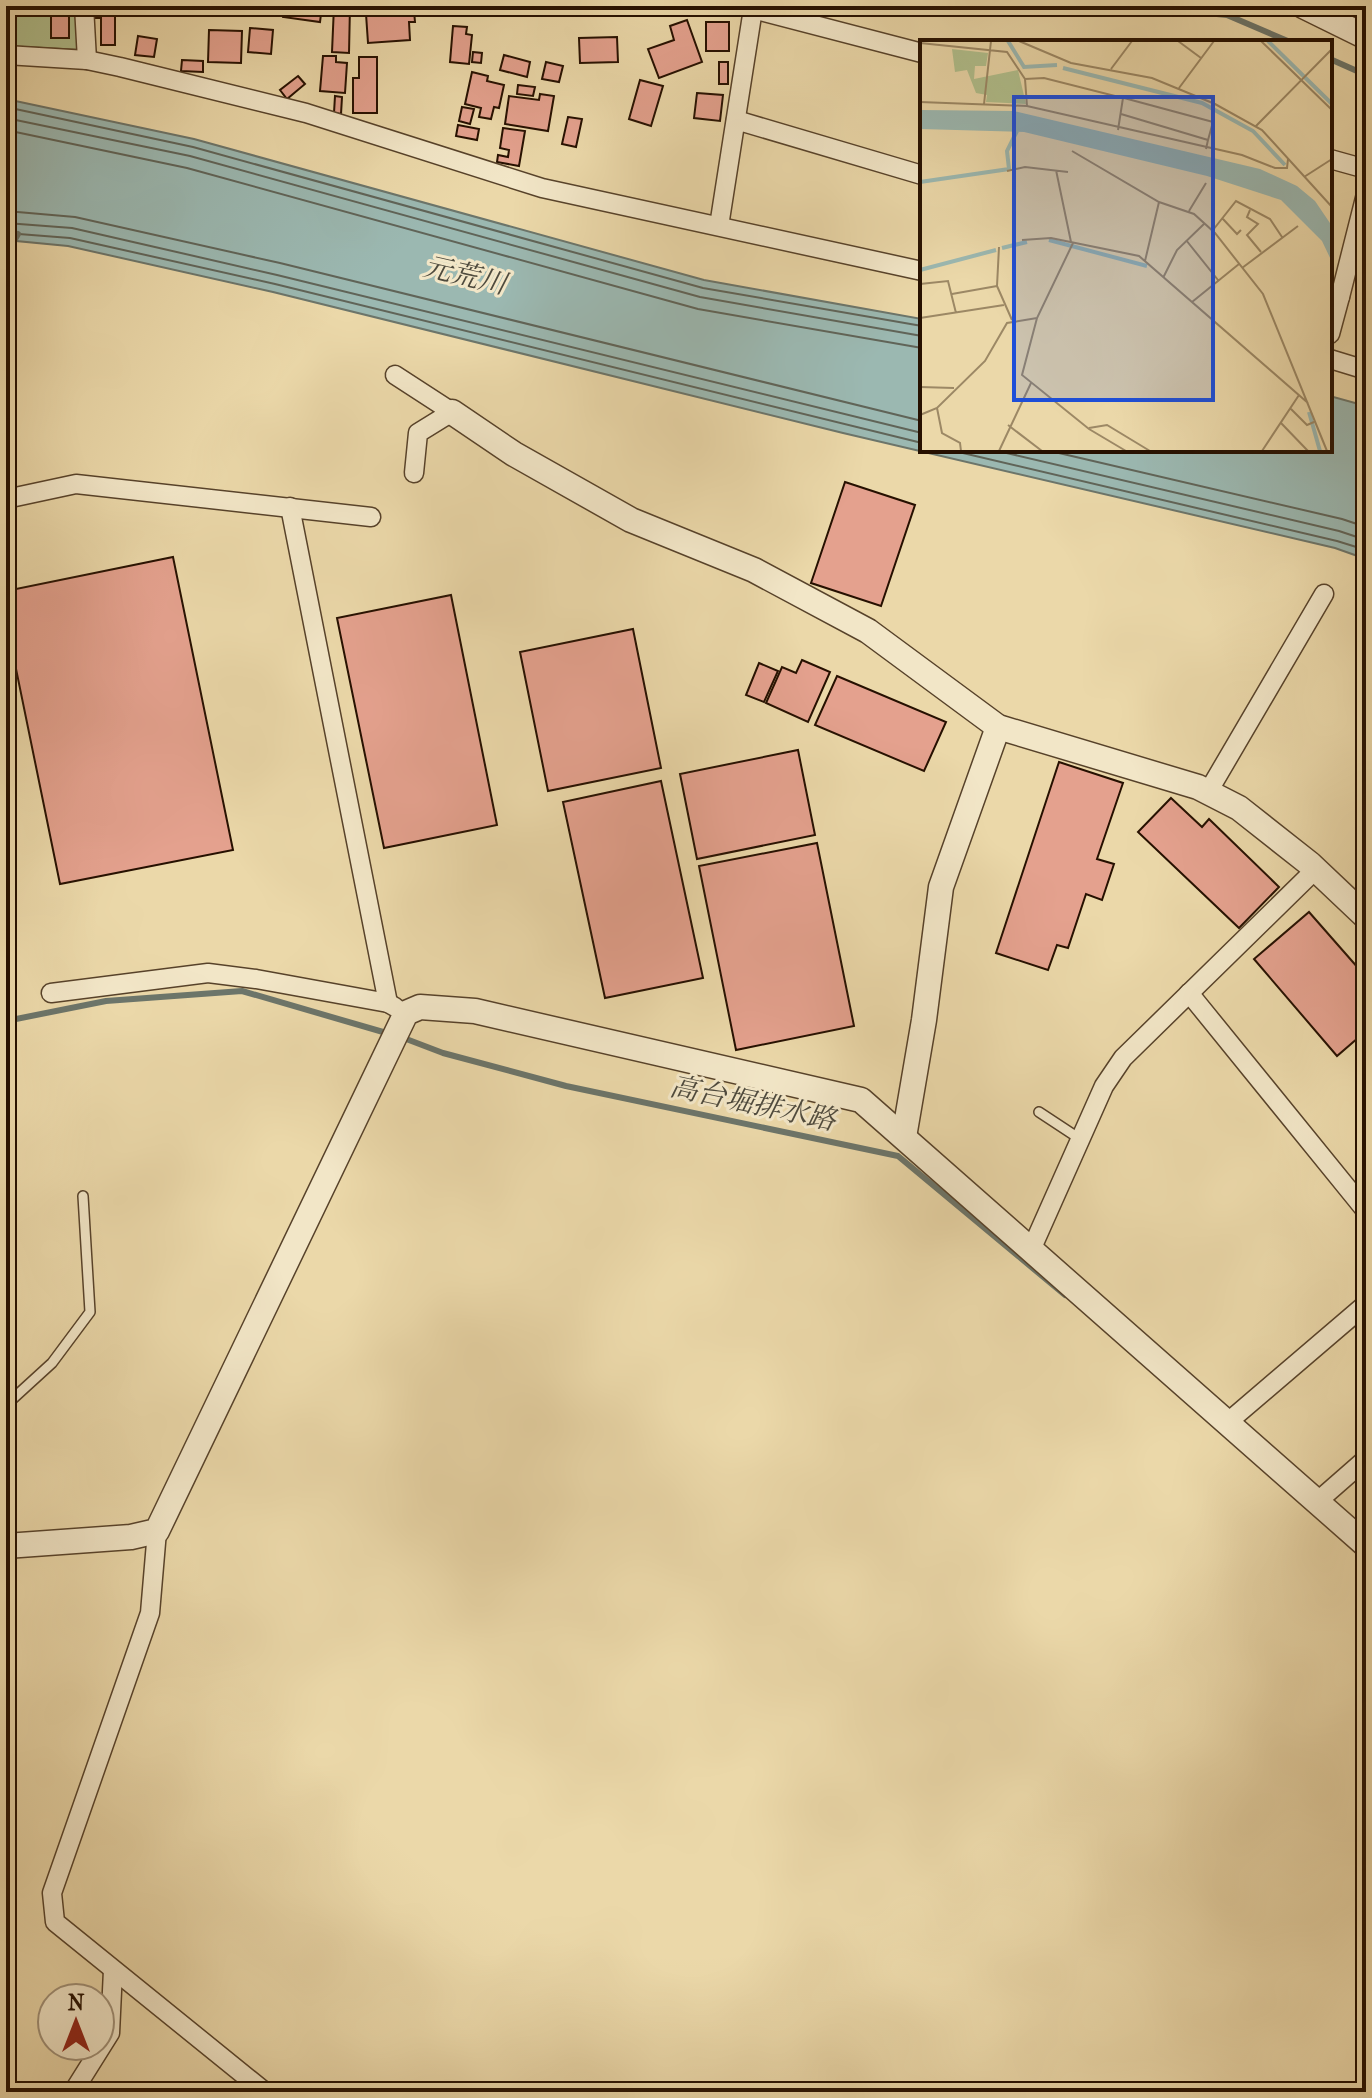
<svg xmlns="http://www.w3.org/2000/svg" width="1372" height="2098" viewBox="0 0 1372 2098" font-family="'IM FELL French Canon','Noto Serif JP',serif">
	<rect width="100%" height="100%" fill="#ebd8a9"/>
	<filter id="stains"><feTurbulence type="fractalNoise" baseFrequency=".0025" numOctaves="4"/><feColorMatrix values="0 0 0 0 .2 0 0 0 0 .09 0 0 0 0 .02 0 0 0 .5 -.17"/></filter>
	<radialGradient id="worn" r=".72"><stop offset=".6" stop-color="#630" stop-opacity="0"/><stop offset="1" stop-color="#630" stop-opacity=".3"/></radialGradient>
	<!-- green -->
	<path fill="#b1c08d" stroke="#6c6846" stroke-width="2" d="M6,6h71l4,44 -75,-4z"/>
	<!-- water -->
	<path fill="#9bb8b1" stroke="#6c756a" stroke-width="2" d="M6,99l188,40 510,141 218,39v131h408v-54l36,10v153l-31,-11 -492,-115 -570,-141 -205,-46 -62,-6z"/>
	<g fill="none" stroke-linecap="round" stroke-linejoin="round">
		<!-- shore -->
		<g stroke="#606458" stroke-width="2">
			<path d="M6,107l187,40 510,141 219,38"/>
			<path d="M6,118l184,38 510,141 222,39"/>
			<path d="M6,130l181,38 511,141 224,39"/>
			<path d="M6,211l69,6 205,46 642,158"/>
			<path d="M6,223l66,5 205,47 645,158"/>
			<path d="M6,233l64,5 205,46 647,159"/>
			<path d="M950,450l387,91 29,9"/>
			<path d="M994,450l345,81 27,9"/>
			<path d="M1046,450l296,69 24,8"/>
		</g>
		<!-- stream -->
		<g stroke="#6c756a" stroke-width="6">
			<path d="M1136,6l91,9 63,27"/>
			<path d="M1330,59l36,16"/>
			<path d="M6,255l12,-21"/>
			<path d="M6,1021l100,-20 136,-10 148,43"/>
			<path d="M401,1037l42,16 123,33 332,70 167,139"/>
		</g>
	</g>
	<!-- building -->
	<g fill="#e4a18e" stroke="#261000" stroke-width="2">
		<rect x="51" y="6" width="18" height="32"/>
		<path d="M284,6h38l-2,16 -37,-5z"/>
		<path d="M334,6h16l-1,47 -17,-1z"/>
		<path d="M95,9h20v36h-14v-27h-6z"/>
		<path d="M414,11l1,11h-6l1,18 -42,3 -2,-29z"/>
		<path d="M687,20l15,42 -43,16 -11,-29 26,-9 -4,-14z"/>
		<rect x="706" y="22" width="23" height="29"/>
		<path d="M453,26l14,1 -1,7 6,1 -3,29 -19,-2z"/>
		<path d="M250,28l23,2 -2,24 -23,-2z"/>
		<path d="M209,30l33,1 -1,32 -33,-1z"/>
		<path d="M138,36l19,3 -3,18 -19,-2z"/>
		<path d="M617,37l1,25 -38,1 -1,-25z"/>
		<path d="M473,52l9,1 -1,10 -9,-1z"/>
		<path d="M504,55l26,7 -3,15 -27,-7z"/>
		<path d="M323,56h13v6l11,1 -2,30 -25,-2z"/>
		<path d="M359,57h18v56h-24v-35h6z"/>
		<path d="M182,60l21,1v11l-22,-1z"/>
		<path d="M546,62l17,4 -4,16 -17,-3z"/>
		<rect x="719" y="62" width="9" height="22"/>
		<path d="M472,72l16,4 -1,5 17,4 -5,23 -5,-1 -3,12 -12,-2 2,-9 -16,-4z"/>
		<path d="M298,76l7,8 -18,15 -7,-9z"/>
		<path d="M640,80l23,6 -12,40 -22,-7z"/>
		<path d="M518,85l17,2 -2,9 -16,-2z"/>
		<path d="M697,93l26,2 -3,26 -26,-3z"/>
		<path d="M540,94l14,2 -6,35 -43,-7 4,-28 30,4z"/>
		<path d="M335,96l7,1 -1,17 -7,-1z"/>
		<path d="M462,107l12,2 -4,15 -11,-3z"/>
		<path d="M568,117l14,2 -6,28 -14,-3z"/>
		<path d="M458,125l21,4 -2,11 -21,-4z"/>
		<path d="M503,128l22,3 -6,35 -22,-4 1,-7 10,2 1,-7 -9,-2z"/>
		<path d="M845,482l70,23 -34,101 -70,-23z"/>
		<path d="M173,557l60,293 -173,34 -54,-264v-29z"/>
		<path d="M451,595l46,230 -113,23 -47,-230z"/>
		<path d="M633,629l28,139 -113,23 -28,-139z"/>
		<path d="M802,660l28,12 -22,50 -42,-19 16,-36 14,6z"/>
		<path d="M759,663l19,8 -14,31 -18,-7z"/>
		<path d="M837,676l109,46 -22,49 -109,-46z"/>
		<path d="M798,750l17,85 -118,24 -17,-85z"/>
		<path d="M1059,762l64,21 -26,76 17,5 -12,36 -16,-6 -18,54 -11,-3 -9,25 -52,-17z"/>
		<path d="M661,781l42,197 -98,20 -42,-196z"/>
		<path d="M1171,798l31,29 7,-8 70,68 -40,41 -101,-96z"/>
		<path d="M817,843l37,183 -118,24 -37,-184z"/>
		<path d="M1309,912l57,65v54l-29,25 -83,-97z"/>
	</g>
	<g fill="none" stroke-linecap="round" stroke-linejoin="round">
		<defs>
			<g id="service">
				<path d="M1039,1112l41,27"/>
				<path d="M6,1405l46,-42 38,-51 -7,-116"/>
			</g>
			<g id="minor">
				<path d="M84,6l3,54"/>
				<path d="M753,9l169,44"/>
				<path d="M6,55l81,5 33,7 186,46 236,75 380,83"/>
				<path d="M736,120l186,55"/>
				<path d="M1330,159l36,10"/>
				<path d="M719,226l34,-217 -12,-3"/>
				<path d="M1330,294l10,3 -10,37"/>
				<path d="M1340,297l26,-103"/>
				<path d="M1330,359l36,11"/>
				<path d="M395,375l57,37 -34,21 -4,40"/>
				<path d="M6,499l70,-15 295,33"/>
				<path d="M290,507l98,496"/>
				<path d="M1208,792l116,-198"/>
				<path d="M51,993l157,-20 48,6 132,24 7,4"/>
				<path d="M1189,993l177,218"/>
				<path d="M1031,1250l73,-164 19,-28 193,-189"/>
				<path d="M1228,1422l138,-118"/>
				<path d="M1318,1501l48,-42"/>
				<path d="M157,1531l-7,82 -98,280 3,29 210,170"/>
				<path d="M73,2092l37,-59 3,-63"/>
			</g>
			<g id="tertiary">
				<path d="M1303,6l63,31"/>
				<path d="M452,412l62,42 117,66 123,50 114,61 130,96 200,60 41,21 71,56 56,53"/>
				<path d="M904,1137l20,-117 17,-133 57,-160"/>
				<path d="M6,1546l125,-9 26,-6 249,-518 14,-6 55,4 386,89 505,445"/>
			</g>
		</defs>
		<!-- service casing -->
		<use href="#service" stroke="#57422a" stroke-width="12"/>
		<!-- minor casing -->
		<use href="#minor" stroke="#57422a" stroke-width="21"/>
		<!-- tertiary casing -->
		<use href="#tertiary" stroke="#57422a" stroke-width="27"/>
		<!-- service -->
		<use href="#service" stroke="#f2e6c7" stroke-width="9"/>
		<!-- minor -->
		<use href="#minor" stroke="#f2e6c7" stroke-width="18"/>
		<!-- tertiary -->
		<use href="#tertiary" stroke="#f2e6c7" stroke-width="24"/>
	</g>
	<g text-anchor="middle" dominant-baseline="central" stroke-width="6" stroke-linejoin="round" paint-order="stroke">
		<!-- water labels -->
		<g font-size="28" font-style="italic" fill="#4f4b3e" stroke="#f2e6c7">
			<text transform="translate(465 275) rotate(13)">元荒川</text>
			<text transform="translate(753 1103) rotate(12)">高台堀排水路</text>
		</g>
	</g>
	<!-- overview -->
	<g transform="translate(920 40)">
		<rect width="412" height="412" fill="#ebd8a9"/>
		<path d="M32,9l36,4 -2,13h-11l-1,13 44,-9 8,34 -40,-2 1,-7 -11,-2 -9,-23 -12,2z" fill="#b1c08d"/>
		<path d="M0,70l94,1 246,58 37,17 18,15 17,25v36l-10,-21 -41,-41 -74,-24 -183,-44 -104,-3z" fill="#9bb8b1"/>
		<path fill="none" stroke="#9bb8b1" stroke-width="4" d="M88,1l16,26 33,-2M348,1l64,63M143,28l139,35 51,28 32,34M0,142l89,-13 -2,-18 10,-20M129,200l98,26M82,208l25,-6M0,230l76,-20M389,372l11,39"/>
		<path fill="none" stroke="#9c8865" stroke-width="2" d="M99,1l52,22 81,15 63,26 47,26 70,77M258,1l23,17M341,1l71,69M0,3l87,9 18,27 19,-1 79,20 -5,32M191,29l21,-28M105,39l2,27M259,48l35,-47M204,58l89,24 -5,18M0,62l107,4 215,49 33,13h12l1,-9M64,64l7,-63M201,74l87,26 -2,9M336,86l76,-77M152,111l87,51 35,12 21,19 48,61 64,157M136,130l15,72M87,131l18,-4 43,5M384,137l28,-18M330,170l-3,7 11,7 -11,11 14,17M269,171l17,-28M303,179l14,15 4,-4M293,190l23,-29 34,18 12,18M102,200l29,-2 88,18 169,147M266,200l32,40M153,203l-36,75 -15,57 67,54 37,22M79,207l-2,39 15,34M225,221l14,-59M322,228l56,-42M243,238l14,-28 28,-27M0,244l28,-3 8,32M32,254l45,-8M272,262l47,-38M0,278l84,-13M0,347l34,1M17,368l5,25 18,10 1,8M371,369l16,16 7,-3M0,375l17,-7 48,-47 22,-38 30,-5M361,383l27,28M88,385l34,26M169,388l18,-3 43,26M79,411l32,-68M342,411l37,-56"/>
		<path fill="#1d4ed8" fill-opacity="0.15" stroke="#1d4ed8" stroke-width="4" d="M94,57h199v303h-199z"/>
		<rect width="412" height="412" fill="none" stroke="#261000" stroke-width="4"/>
	</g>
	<!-- margin -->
	<rect width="1372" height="2098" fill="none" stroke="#ebd8a9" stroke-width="32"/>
	<rect x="8" y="8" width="1356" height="2082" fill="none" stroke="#261000" stroke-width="4"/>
	<rect x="16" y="16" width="1340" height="2066" fill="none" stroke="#261000" stroke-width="2"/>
	<!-- north arrow -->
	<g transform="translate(76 2022)"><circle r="38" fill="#f2e6c7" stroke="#a09077" stroke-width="2"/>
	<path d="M0-6L14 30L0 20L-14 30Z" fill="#8f2418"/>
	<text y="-12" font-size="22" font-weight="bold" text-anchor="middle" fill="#261000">N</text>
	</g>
	<rect width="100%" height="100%" filter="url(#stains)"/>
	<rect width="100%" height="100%" fill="url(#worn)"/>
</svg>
